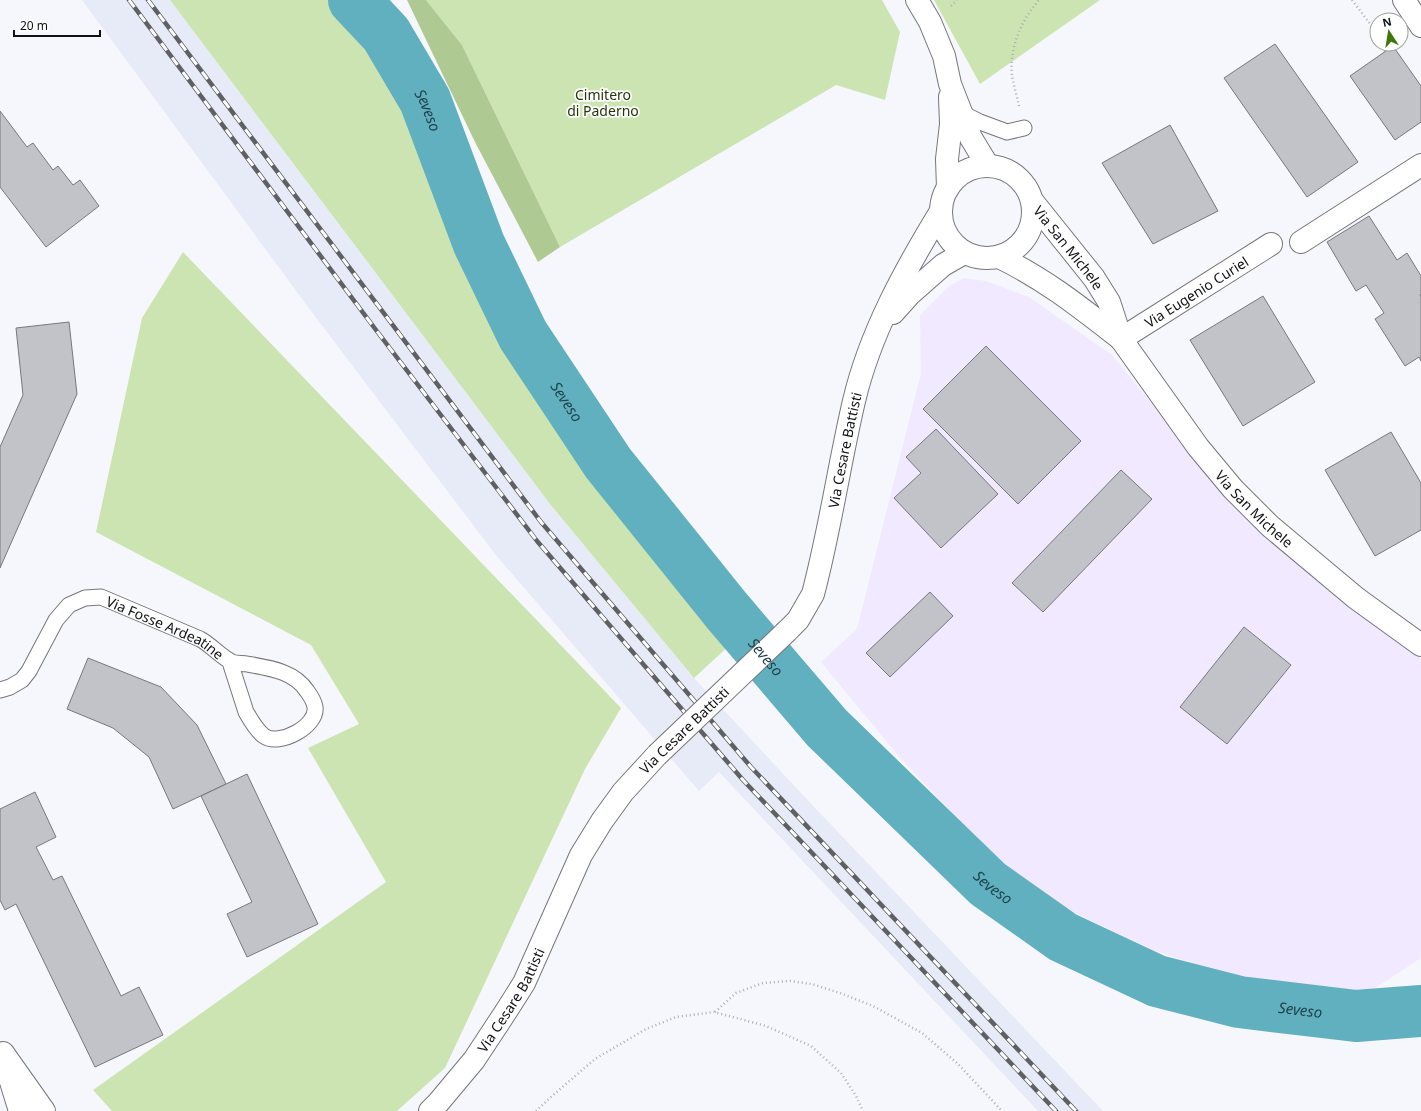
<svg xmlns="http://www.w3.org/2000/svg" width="1421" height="1111" viewBox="0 0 1421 1111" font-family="'Noto Sans',sans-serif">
	<rect width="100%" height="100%" fill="#f6f7fc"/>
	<!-- built -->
	<path fill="#e7eaf7" d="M82,0h88l380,504 144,174 106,114 303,319h-65l-319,-339 -20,19 -204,-237 -187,-247z"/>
	<!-- industrial -->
	<path fill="#f1e9ff" d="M964,278l22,3 43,16 83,58 78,95 169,159 62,50v299l-55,36 -127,-16 -84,-27 -93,-44 -77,-59 -84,-89 -80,-97 36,-33 64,-256 -1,-58 29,-29z"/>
	<!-- green -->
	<g fill="#cce4b2">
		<path d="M170,0h163l79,106 48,124 50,110 114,162 108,141 -38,35 -144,-174z"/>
		<path d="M426,0h456l18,32 -15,68 -49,-15 -276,162 -98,-202z"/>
		<path d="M934,0h166l-120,84z"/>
		<path d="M183,252l438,456 -36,61 -140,299 -48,43h-285l-19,-21 293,-208 -78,-134 51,-24 -48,-79 -215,-113 46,-214z"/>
	</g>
	<!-- forest -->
	<path fill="#afc992" d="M407,0h19l36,45 98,202 -22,15 -63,-120z"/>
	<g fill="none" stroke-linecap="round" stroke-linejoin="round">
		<!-- river -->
		<path stroke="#61b0c0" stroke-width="52" id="s1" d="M354,0l32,34 39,66 54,144 44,91 85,128 119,148 100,117 161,156 75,53 94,44 82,21 117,14 65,-5"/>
	</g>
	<!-- building -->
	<g fill="#c2c3c8" stroke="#77787d">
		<path d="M1275,44l83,118 -51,35 -83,-119z"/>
		<path d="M1393,46l28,40v36l-26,18 -45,-64z"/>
		<path d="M0,111l27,36 6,-4 20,27 5,-4 15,19 7,-5 19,26 -53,41 -46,-60z"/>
		<path d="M1170,125l48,86 -65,33 -51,-81z"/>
		<path d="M1369,216l28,44 10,-7 14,23v18l-1,1 1,2v64l-2,-4 -14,9 -30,-47 9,-6 -18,-28 -10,6 -29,-49z"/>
		<path d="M1263,296l52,86 -72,44 -53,-86z"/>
		<path d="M69,322l8,72 -77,174v-121l23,-52 -7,-67z"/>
		<path d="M986,346l95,95 -63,63 -95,-95z"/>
		<path d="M936,429l62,65 -57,54 -47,-50 27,-25 -15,-16z"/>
		<path d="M1391,432l30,51v47l-46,26 -50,-86z"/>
		<path d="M1121,470l31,29 -109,113 -31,-29z"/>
		<path d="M930,592l23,24 -63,61 -24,-24z"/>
		<path d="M1244,627l47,38 -64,79 -47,-37z"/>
		<path d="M88,658l73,29 36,38 29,59 -53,25 -24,-52 -36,-29 -46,-19z"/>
		<path d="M247,774l71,150 -71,33 -20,-43 25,-12 -51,-106z"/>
		<path d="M35,792l21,45 -20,10 17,33 9,-4 59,120 18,-9 24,48 -68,32 -79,-163 -11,6 -5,-10v-91z"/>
	</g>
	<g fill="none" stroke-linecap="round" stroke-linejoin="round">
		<defs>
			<g id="service">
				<path d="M960,112l20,10 27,10 17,-4"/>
				<path id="s2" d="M0,690l10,-3 12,-7 7,-9 27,-51 13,-15 16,-7 16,-1 99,42c11,6 19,16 30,22 4,3 12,2 17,3 22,4 47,7 60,27 3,4 7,10 8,16 3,19 -36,40 -51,29 -6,-4 -14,-17 -18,-24l-16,-50"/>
			</g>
			<g id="minor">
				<path d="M917,0l13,22 14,34 6,28 21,54 17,28"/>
				<path d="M1404,0l17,26"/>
				<path d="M948,188l-1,-29 4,-35 -1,-27"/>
				<path d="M1301,242l120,-77"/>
				<path id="s3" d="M1121,339l150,-95"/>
			</g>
			<g id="tertiary">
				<circle cx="987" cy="212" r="46"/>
				<path id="s4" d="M1033,202l61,76 15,24 12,37 77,108 35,42 37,37 86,72 65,47"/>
				<path d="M999,257c46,22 82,51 122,82"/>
				<path d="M893,313l17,-19 33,-29 21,-12"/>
				<path id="s5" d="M787,631l11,-11 15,-26c17,-64 26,-129 41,-193 16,-68 51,-131 87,-190"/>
				<path d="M3,1053l41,58"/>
				<path d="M8,1072l12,39"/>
				<path id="s6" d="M430,1111l8,-8 36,-43 31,-47 19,-30 57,-128 21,-34 21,-29 34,-37"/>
			</g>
		</defs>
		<!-- service casing -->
		<use href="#service" stroke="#75767a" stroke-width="17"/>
		<!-- minor casing -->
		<use href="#minor" stroke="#75767a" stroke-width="24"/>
		<!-- tertiary casing -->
		<use href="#tertiary" stroke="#75767a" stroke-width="24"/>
		<!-- path -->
		<g stroke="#adaeb2" stroke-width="2.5" stroke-dasharray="1 3" stroke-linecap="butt">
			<path d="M1352,0l25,33"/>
			<path d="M951,6l6,-6"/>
			<path d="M1019,106c-2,-9 -5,-20 -7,-30 -3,-28 9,-55 27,-76"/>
			<path d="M715,1012l21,-19 27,-10 27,-2 22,3 28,9 33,13 49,27 35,30 45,48"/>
			<path d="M536,1111l16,-15 43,-37 51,-30 30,-12 38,-5 52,14 45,20 30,27 15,23 7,15"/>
		</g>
		<!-- service -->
		<use href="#service" stroke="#fff" stroke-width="15"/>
		<!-- minor -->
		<use href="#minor" stroke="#fff" stroke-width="22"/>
		<!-- tertiary -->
		<use href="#tertiary" stroke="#fff" stroke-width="22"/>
		<defs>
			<g id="rail">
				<path d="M129,0l247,330 161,211 206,239 313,331"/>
				<path d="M148,0l393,522 210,245 325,344"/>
			</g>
		</defs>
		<!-- rail casing -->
		<use href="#rail" stroke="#5f6063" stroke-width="4.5"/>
		<!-- rail -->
		<use href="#rail" stroke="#fff" stroke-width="3" stroke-dasharray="9" stroke-linecap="butt"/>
		<defs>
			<path id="tertiary-bridge" d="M657,755l130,-124"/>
		</defs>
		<!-- tertiary-bridge casing -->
		<use href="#tertiary-bridge" stroke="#75767a" stroke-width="24" stroke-linecap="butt"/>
		<!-- tertiary-bridge -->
		<use href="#tertiary-bridge" stroke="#fff" stroke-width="22"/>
	</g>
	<g text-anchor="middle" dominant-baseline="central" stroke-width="3.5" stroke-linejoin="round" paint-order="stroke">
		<!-- park labels -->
		<g font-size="14" fill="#24350c" stroke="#fff">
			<text x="603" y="94">Cimitero<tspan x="603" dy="16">di Paderno</tspan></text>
		</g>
		<!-- street labels -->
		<g font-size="14" fill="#101113" stroke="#fff">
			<text stroke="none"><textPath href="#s4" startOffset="58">Via San Michele</textPath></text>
			<text stroke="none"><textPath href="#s3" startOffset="89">Via Eugenio Curiel</textPath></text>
			<text stroke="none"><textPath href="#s5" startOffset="193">Via Cesare Battisti</textPath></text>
			<text stroke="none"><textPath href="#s4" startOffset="381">Via San Michele</textPath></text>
			<text stroke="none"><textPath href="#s2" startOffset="218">Via Fosse Ardeatine</textPath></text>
			<text transform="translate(684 730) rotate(-44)">Via Cesare Battisti</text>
			<text stroke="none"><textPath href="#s6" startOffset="138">Via Cesare Battisti</textPath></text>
		</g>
		<!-- water labels -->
		<g font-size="15" font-style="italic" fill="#1e434b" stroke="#fff">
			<text stroke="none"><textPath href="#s1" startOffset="134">Seveso</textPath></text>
			<text stroke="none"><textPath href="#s1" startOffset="458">Seveso</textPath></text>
			<text stroke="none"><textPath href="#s1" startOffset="782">Seveso</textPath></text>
			<text stroke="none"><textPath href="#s1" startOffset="1106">Seveso</textPath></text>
			<text stroke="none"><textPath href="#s1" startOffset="1442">Seveso</textPath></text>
		</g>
	</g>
	<!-- north arrow -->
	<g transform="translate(1389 32) rotate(348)"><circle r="19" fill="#ffffff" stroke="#9fa0a1"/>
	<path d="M0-3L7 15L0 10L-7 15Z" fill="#407709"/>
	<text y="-6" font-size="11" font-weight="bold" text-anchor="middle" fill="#101113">N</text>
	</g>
	<!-- scale -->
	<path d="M14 30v6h86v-6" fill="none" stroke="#101113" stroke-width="2"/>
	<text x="20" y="30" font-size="12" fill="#101113" stroke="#ffffff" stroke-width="3" paint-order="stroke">20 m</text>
</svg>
